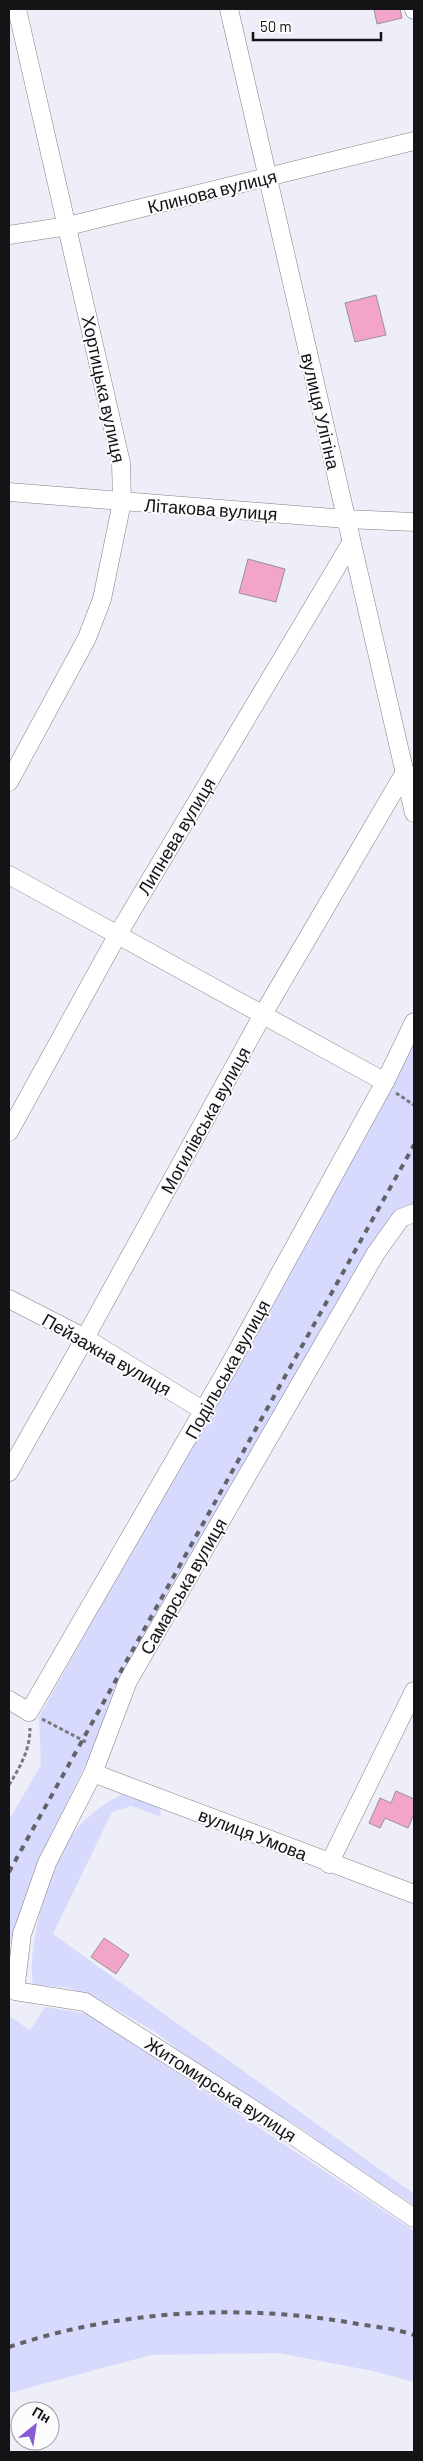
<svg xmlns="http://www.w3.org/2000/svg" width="423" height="2461" viewBox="0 0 423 2461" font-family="Barlow,sans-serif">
	<rect width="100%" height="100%" fill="#edeef7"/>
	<!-- green -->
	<g fill="#d7dafd">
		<path d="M414,1040v163l-37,32 -283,512 -54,111 -31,89v-127l32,-55 -2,-48z"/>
		<path d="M130,1791l30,16 1,10 -30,-11 -19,6 -59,122 361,260v11l-52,-32 -63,-46 -64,-35 -35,-24 -43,-35 -60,-35 -31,-11 -33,-2c-7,-41 20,-133 49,-162 13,-13 31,-26 48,-32z"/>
		<path d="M45,2007l44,7 325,217v151l-41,-11 -95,-18 -127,2 -142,38v-377l21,14z"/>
	</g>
	<!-- building -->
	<g fill="#f2a4c9" stroke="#999194">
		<path d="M374,9h26l2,9 -25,6z"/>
		<path d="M376,295l10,40 -31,7 -10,-39z"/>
		<path d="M248,559l37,10 -9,33 -37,-9z"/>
		<path d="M396,1791l18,8v15l-6,14 -23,-10 -5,10 -11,-5 11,-25 11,5z"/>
		<path d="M104,1938l25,17 -13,19 -25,-17z"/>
	</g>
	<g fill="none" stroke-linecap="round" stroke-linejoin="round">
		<defs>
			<g id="street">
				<path d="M229,9l185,804"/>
				<path d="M414,9v1"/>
				<path d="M9,235l59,-9 346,-85"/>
				<path d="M9,492l337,27 68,3"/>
				<path d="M9,782l78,-144 15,-39 20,-97 -1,-39 -104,-454"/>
				<path d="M9,875l376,207"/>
				<path d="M9,1132l109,-198 233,-391"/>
				<path d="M414,1213l-13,5 -25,35 -248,428 -35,92 -46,90 -25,71 -7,57 70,11 194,124 135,92"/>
				<path d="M9,1299l76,39 119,73"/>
				<path d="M9,1472l76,-134 177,-322 143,-244"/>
				<path d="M9,1700l20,12 200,-346 156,-284 29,-60"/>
				<path d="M93,1773l321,121"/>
				<path d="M329,1864l85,-173"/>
			</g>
		</defs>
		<!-- street casing -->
		<use href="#street" stroke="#808088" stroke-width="19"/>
		<!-- path -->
		<g stroke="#79797f" stroke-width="3" stroke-dasharray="4 2.5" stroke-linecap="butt">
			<path d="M396,1093l18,12"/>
			<path d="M42,1719l46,24"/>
			<path d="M9,1785c11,-18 21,-35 21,-57"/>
		</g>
		<!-- street -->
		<use href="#street" stroke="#fff" stroke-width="18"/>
		<!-- rail -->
		<g stroke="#626268" stroke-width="4" stroke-dasharray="6 6" stroke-linecap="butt">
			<path d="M9,1872l405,-727"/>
			<path d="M9,2347c110,-37 235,-44 349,-23 19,3 39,5 56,11"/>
		</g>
	</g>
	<g text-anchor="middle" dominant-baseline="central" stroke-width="4" stroke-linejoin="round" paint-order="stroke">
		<!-- street labels -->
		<g font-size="18" fill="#141417" stroke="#fcfcfe">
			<text transform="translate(212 191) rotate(-14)">Клинова вулиця</text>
			<text transform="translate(104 389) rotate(78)">Хортицька вулиця</text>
			<text transform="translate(321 411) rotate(77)">вулиця Улітіна</text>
			<text transform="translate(211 509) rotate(4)">Літакова вулиця</text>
			<text transform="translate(176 836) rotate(-59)">Липнева вулиця</text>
			<text transform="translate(205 1120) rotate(-61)">Могилівська вулиця</text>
			<text transform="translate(107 1354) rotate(30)">Пейзажна вулиця</text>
			<text transform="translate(227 1369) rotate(-61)">Подільська вулиця</text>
			<text transform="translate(183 1586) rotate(-60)">Самарська вулиця</text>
			<text transform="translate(253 1834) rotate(21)">вулиця Умова</text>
			<text transform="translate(221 2089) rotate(33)">Житомирська вулиця</text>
		</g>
	</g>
	<!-- border -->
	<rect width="423" height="2461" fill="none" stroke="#141417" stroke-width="20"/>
	<!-- north arrow -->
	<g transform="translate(35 2426) rotate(30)"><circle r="24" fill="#fcfcfe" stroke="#9f9fa2"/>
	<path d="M0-4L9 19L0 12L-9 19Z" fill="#875ad3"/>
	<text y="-8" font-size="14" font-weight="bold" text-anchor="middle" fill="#141417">Пн</text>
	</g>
	<!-- scale -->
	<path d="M253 32v8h128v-8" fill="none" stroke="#141417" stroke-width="2.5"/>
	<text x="260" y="32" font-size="15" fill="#141417" stroke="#fcfcfe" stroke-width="4" paint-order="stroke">50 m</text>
</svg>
